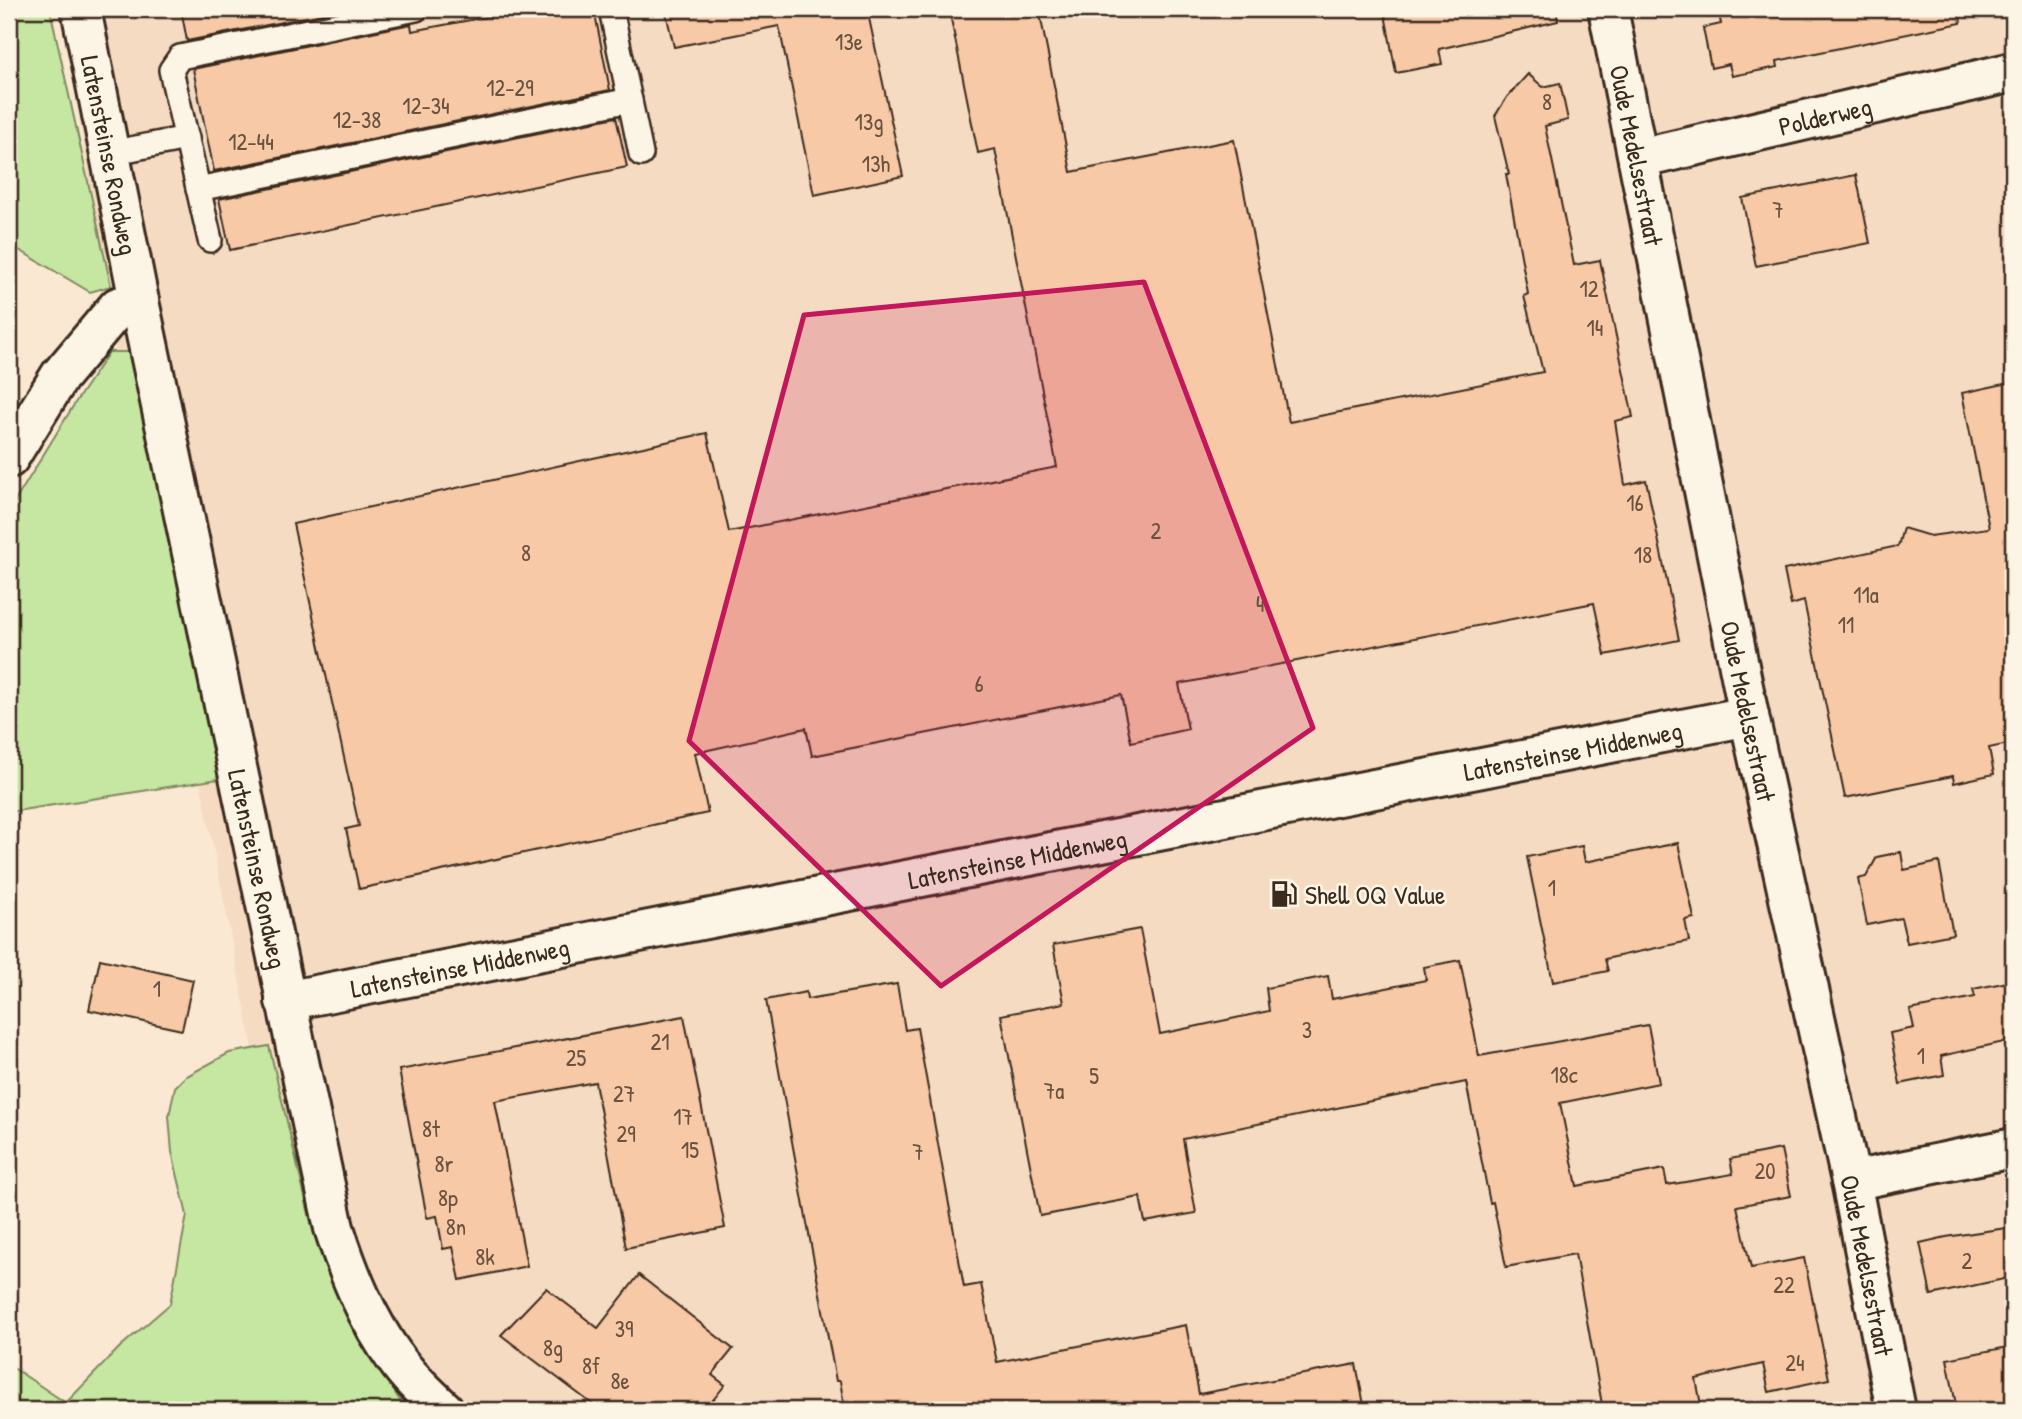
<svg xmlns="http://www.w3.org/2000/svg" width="2022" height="1419" viewBox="0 0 2022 1419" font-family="'Patrick Hand',sans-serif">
	<rect width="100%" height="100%" fill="#fae8d2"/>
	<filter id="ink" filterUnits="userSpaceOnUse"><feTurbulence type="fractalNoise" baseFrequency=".0143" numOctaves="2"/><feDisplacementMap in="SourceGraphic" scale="14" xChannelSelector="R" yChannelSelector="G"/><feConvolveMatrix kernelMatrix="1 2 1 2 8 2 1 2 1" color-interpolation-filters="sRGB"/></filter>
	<g filter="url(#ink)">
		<!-- built -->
		<path fill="#f5dbc2" d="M62,9h1951v1401h-1645l-84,-204 -167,-847z"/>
		<!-- green -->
		<g fill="#c5e7a1" stroke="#808860" stroke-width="2">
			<path d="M9,9h41l61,277 -21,6 -81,-48z"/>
			<path d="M109,352h19l3,7 88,420 -210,33v-301l66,-108z"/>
			<path d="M269,1046l44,185 33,84 53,84 12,11h-402v-45l57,38 54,-56 50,-43 17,-89 -15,-63 -3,-36 6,-29 10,-10 44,-24z"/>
		</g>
		<!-- building -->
		<g fill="#f7c9a6" stroke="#3b2a1e" stroke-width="2">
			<path d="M181,9h166l-160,32z"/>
			<path d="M528,9h66l16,81 -396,81 -21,-102 218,-45 1,7z"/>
			<path d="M665,9h202l36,167 -89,19 -35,-169 -105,21z"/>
			<path d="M949,9h90l32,163 163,-32 55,282 254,-50 -19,-76 4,-2 -22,-120h3l-14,-58 12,-19 21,-23 15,13 17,-4 8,37 -23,6 29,139 26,-5 33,157 -18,4 10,64 21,-5 33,160 -74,15 -11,-52 -415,81 9,45 -57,13 -10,-47 -309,61 -6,-28 -111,25 13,60 -349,76 -13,-60 13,-3 -66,-302 414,-91 22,99 328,-65 -62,-318 -17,4z"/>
			<path d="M1384,9h172l2,12 -119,28 3,15 -46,9z"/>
			<path d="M1718,9h241l2,14 -184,38 1,6 -46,9 -3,-12 -18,4 -8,-40 18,-4z"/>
			<path d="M616,117l11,50 -397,83 -11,-51z"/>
			<path d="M1856,175l14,68 -114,23 -14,-68z"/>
			<path d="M2013,382v361l-24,5 5,26 -40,9 -1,-7 -108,22 -41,-197 -13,4 -7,-35 114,-24 5,-18 27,8 59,-8 -27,-135z"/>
			<path d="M1678,843l16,75 -9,2 4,21 -84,18 3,12 -55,11 -26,-125 55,-11 3,16z"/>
			<path d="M1901,852l3,18 35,-8 14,72 -46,9 -6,-25 -34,7 -9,-46 8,-2 11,-20z"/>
			<path d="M1140,929l20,105 109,-23 -3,-23 62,-12 4,23 94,-19 -2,-13 36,-7 19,96 169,-31 11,58 -99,20 17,83 87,-17 3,16 66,-11 -3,-15 51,-10 10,47 -54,10 14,62 53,-10 25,121 -60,13 -6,-28 -67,15 6,31h-99l-28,-156 -69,13 -13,-65 -3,1 -24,-121 -283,57 13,74 -51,9 -5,-25 -100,19 -39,-201 63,-12 -11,-58z"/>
			<path d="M100,959l93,21 -11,50 -93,-20z"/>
			<path d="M2013,981v59l-72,16 3,19 -44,9 -10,-51 24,-5 -4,-18 65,-13 -2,-8z"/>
			<path d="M897,984l8,46 12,-2 47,259 17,-3 16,78 189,-37 13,69 157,-30 9,46h-520l-5,-29h-4l-70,-381 40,-8 1,7z"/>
			<path d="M684,1016l41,212 -99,20 -31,-166 -62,12 -38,7 32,165 -67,14 -7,-33 -10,2 -6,-33 -10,2 -28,-148z"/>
			<path d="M2013,1227v50l-82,18 -11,-52 26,-6z"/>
			<path d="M639,1275l94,74 -21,26 13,10 -20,25h-105l-99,-75 45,-47 52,40z"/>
			<path d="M2013,1346v64h-56l-10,-51z"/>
		</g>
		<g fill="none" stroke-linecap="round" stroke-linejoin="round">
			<defs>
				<g id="service">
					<path d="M611,9l30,145"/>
					<path d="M110,153l77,-15"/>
					<path d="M198,189l432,-89"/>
					<path d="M210,240l-39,-170 9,-13 236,-48"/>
				</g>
				<g id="minor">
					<path id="s1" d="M81,9l58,292 195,927c15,47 33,91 62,131 13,19 31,35 48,51"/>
					<path id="s2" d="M1608,9l141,707 102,465 45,229"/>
					<path id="s3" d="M1638,159l375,-87"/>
					<path d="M9,458l51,-82 58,-69 21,-6"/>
					<path id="s4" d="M285,1001l1464,-285"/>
					<path d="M1851,1181l162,-33"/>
				</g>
			</defs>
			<!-- service casing -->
			<use href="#service" stroke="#3b2a1e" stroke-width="28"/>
			<!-- minor casing -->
			<use href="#minor" stroke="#3b2a1e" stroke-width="44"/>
			<!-- service -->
			<use href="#service" stroke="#fcf5e5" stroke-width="23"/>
			<!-- minor -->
			<use href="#minor" stroke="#fcf5e5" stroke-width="38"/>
		</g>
	</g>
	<!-- marked area -->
	<path fill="#c2185b" fill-opacity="0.2" stroke="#c2185b" stroke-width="5" stroke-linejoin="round" d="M1144,282l169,446 -372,258 -252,-245 115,-426z"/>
	<!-- icons -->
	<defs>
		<symbol id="fuel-bare" viewBox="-9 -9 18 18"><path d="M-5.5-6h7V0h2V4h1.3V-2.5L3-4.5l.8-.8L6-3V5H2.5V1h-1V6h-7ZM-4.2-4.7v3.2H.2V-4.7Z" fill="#3b2a1e" stroke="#fcf5e5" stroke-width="2.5" paint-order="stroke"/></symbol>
	</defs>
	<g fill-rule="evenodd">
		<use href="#fuel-bare" x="1265" y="875" width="38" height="38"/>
	</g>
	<g text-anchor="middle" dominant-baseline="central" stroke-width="5" stroke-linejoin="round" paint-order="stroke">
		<!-- number labels -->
		<g font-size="23" fill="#6a5240">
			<text x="849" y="41">13e</text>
			<text x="510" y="87">12-29</text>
			<text x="1547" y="101">8</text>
			<text x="426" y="105">12-34</text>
			<text x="357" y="119">12-38</text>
			<text x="869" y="121">13g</text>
			<text x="251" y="141">12-44</text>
			<text x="876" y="163">13h</text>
			<text x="1778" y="209">7</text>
			<text x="1589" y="288">12</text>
			<text x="1595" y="327">14</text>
			<text x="1635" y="502">16</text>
			<text x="1156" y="530">2</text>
			<text x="526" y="552">8</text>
			<text x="1643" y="554">18</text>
			<text x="1866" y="594">11a</text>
			<text x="1260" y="603">4</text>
			<text x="1846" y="624">11</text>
			<text x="979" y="683">6</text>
			<text x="1552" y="887">1</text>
			<text x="157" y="988">1</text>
			<text x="1307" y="1029">3</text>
			<text x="660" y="1041">21</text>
			<text x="1921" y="1055">1</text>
			<text x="576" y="1057">25</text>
			<text x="1564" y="1074">18c</text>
			<text x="1094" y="1075">5</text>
			<text x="1054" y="1090">7a</text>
			<text x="624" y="1093">27</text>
			<text x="683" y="1116">17</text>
			<text x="431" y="1128">8t</text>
			<text x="626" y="1133">29</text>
			<text x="690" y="1149">15</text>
			<text x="918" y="1151">7</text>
			<text x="444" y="1163">8r</text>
			<text x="1765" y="1170">20</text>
			<text x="448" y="1197">8p</text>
			<text x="456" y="1226">8n</text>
			<text x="485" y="1256">8k</text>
			<text x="1967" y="1260">2</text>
			<text x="1784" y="1284">22</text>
			<text x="624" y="1328">39</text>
			<text x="553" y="1347">8g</text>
			<text x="1795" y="1362">24</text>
			<text x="591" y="1365">8f</text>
			<text x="620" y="1380">8e</text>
		</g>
		<!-- street labels -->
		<g font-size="26" fill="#3b2a1e" stroke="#fcf5e5">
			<text stroke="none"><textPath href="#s3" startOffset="192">Polderweg</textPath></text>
			<text stroke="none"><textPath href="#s2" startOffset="149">Oude Medelsestraat</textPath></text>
			<text stroke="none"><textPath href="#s1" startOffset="149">Latensteinse Rondweg</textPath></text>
			<text stroke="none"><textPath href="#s2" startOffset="716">Oude Medelsestraat</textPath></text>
			<text stroke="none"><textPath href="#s4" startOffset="1312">Latensteinse Middenweg</textPath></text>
			<text stroke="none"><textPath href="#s4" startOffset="746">Latensteinse Middenweg</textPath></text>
			<text stroke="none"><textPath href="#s1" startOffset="878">Latensteinse Rondweg</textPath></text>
			<text stroke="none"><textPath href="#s4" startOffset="178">Latensteinse Middenweg</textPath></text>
			<text stroke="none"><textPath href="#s2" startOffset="1283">Oude Medelsestraat</textPath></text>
		</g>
		<!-- poi labels -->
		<g font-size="26" fill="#3b2a1e" stroke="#fcf5e5" text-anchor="start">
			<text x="1305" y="894">Shell OQ Value</text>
		</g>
	</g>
	<!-- margin -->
	<rect width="2022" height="1419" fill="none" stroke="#fcf5e5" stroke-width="35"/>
	<rect x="18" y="18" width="1987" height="1384" fill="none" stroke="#3b2a1e" stroke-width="2.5" filter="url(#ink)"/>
</svg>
